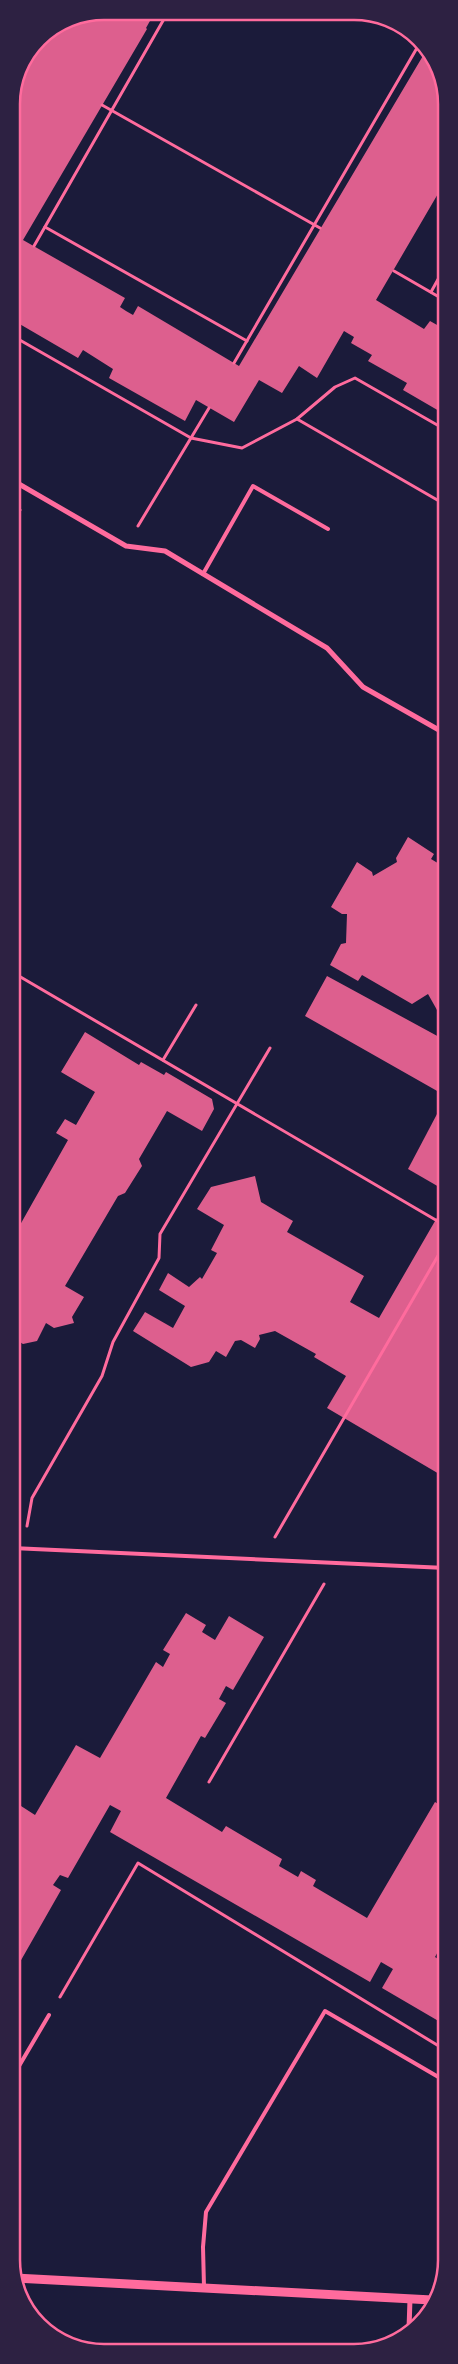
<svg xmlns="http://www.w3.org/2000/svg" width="458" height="2364" viewBox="0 0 458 2364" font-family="'Exo 2',sans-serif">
	<rect width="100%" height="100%" fill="#1b1b3a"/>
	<!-- building -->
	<g fill="#dd5f8e">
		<path d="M104,11l51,1 -9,16 1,1 -124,211 102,58 -5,9 6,4 7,4 5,-9 101,60 188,-317 19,43v88l-70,120 48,29 6,-8 16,9v85l-43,-25 4,-7 -39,-22 4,-6 -21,-12 3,-6 -10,-6 -27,47 -18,-12 -17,27 -23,-13 -25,42 -38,-22 -11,21 -76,-43 4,-9 -30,-19 -5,8 -67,-39v-22l3,-4 -3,-2v-193l36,-66 22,-14z"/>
		<path d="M408,837l26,17 -3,5 15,9v158l-18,-32 -16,10 -50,-29 -4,6 -28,-16 11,-21 5,-1 1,-29h-5l-11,-7 26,-45 15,10 1,4 24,-14 -1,-4z"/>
		<path d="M327,976l114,62 5,-9v67l-141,-80z"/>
		<path d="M85,1032l54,33 2,-3 23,13 2,-3 46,27 2,10 -12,22 -35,-20 -28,48 3,7 -17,27 -7,3 -53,90 19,11 -12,20 2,6 -20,5 -8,-5 -9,18 -14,3 -11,-7v-125l5,3 3,10 48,-85 -12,-7 9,-14 11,6 19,-33 -34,-20z"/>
		<path d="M446,1097v94l-38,-22z"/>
		<path d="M255,1176l6,26 32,19 -6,11 77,44 -14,26 29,16 67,-116v276l-119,-70 19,-32 -32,-19 2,-3 -41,-23 -16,4 1,4 -5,9 -14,-8 -6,1 -9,16 -10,-6 -7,11 -18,5 -58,-36 12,-19 28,16 12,-22 -26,-16 9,-17 21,14 11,-10 2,2 15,-26 -6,-3 13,-25 -27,-16 14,-22z"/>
		<path d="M186,1613l20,12 -4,7 13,8 14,-24 35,21 -31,53 -7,-4 -7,13 7,4 -21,35 -4,-2 -35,62 56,34 4,-6 56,33 -3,7 19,11 3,-6 15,9 -3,6 54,32 68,-116 8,5 3,-5v135l-11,20 11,7 1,62 -65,-38 11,-19 -12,-7 -11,20 -260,-150 11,-21 -11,-6 -42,73 -8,-3 -7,10 8,5 -49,86v-153l9,-17 14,9 41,-70 24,13 56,-96 7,5 7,-13 -7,-4z"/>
	</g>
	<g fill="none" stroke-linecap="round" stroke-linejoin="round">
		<!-- path -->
		<g stroke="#ff6b9d" stroke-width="3">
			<path d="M28,61l2,1"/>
			<path d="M102,105l218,123"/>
			<path d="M45,227l202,114"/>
			<path d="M34,246l134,-234"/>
			<path d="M394,271l52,30"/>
			<path d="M431,292l15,-27"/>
			<path d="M11,335l180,103 51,10 55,-29 149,86"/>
			<path d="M234,363l187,-322"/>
			<path d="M297,419l38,-32 20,-9 91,52"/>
			<path d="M12,525l8,-15"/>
			<path d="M138,526l71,-118"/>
			<path d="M12,972l434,254"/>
			<path d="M163,1060l33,-55"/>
			<path d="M27,1526l5,-28 70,-122 11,-34 46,-84 1,-24 110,-186"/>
			<path d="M275,1537l171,-295"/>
			<path d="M209,1782l115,-198"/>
			<path d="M60,1997l78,-134 309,188"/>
		</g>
		<!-- service -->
		<g stroke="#ff6b9d" stroke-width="4">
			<path d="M203,574l50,-88 75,43"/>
			<path d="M12,1548l434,20"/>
			<path d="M12,2078l37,-63"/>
			<path d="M204,2287l-1,-40 3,-35 119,-201 122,71"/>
		</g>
		<!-- minor -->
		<g stroke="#ff6b9d" stroke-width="5">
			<path d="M12,480l114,66 39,5 162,97 36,39 83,47"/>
			<path d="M409,2329l1,-30"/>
		</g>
		<!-- tertiary -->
		<path stroke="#ff6b9d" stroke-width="9" d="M15,2278l417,22"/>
	</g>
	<!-- crop -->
	<path d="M0 0H458V2364H0ZM104 20H354A84 84 0 0 1 438 104V2260A84 84 0 0 1 354 2344H104A84 84 0 0 1 20 2260V104A84 84 0 0 1 104 20Z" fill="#2d2142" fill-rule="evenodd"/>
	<path fill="none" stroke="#ff6b9d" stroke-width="2.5" d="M104 20H354A84 84 0 0 1 438 104V2260A84 84 0 0 1 354 2344H104A84 84 0 0 1 20 2260V104A84 84 0 0 1 104 20Z"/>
</svg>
